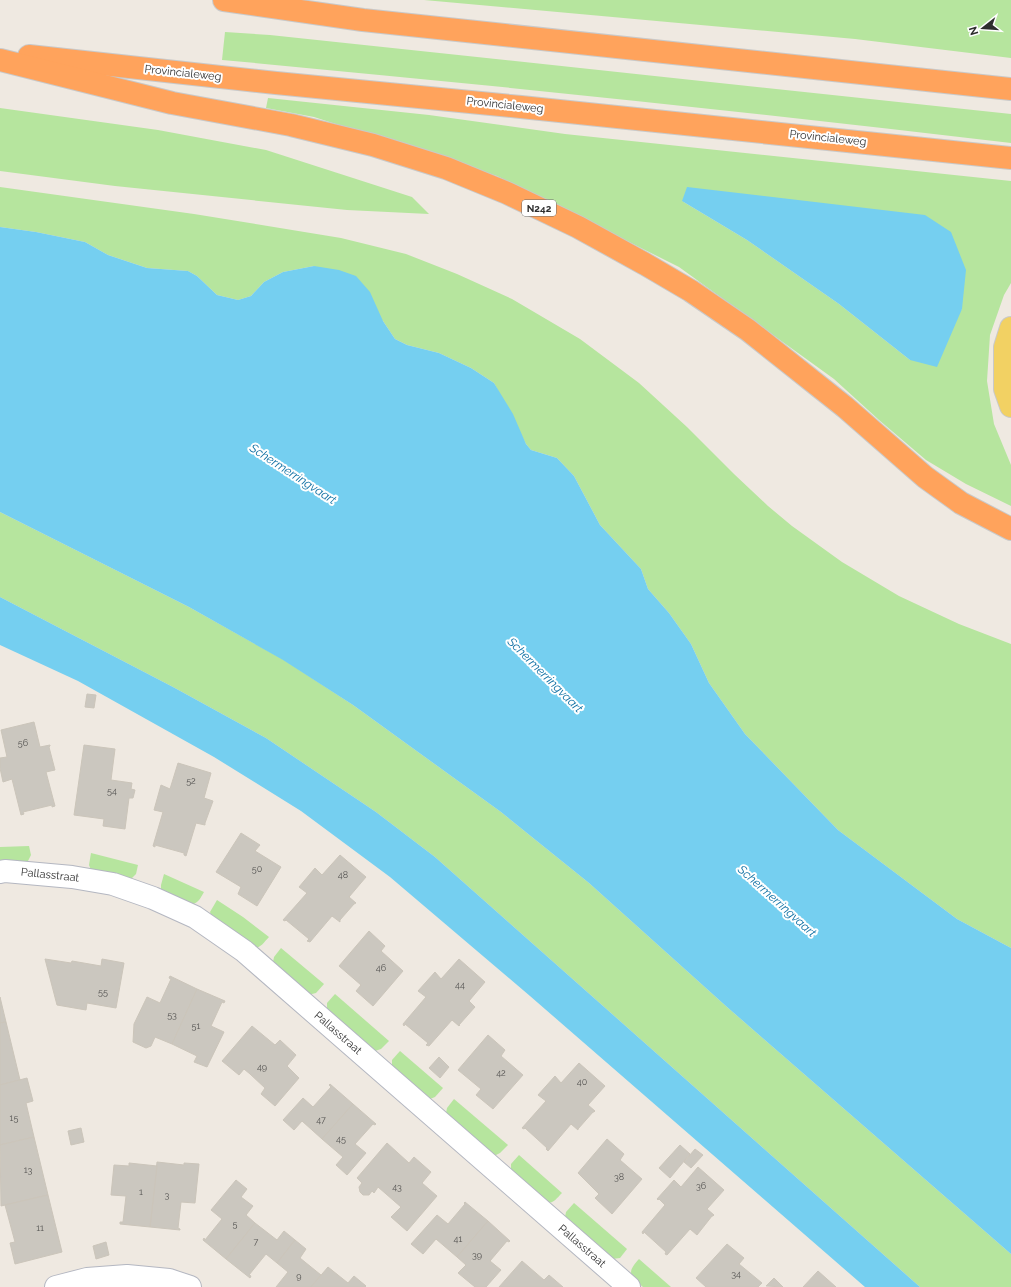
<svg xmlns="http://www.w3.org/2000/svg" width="1011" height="1287" viewBox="0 0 1011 1287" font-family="Raleway,sans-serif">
	<rect width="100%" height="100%" fill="#efe9e1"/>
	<!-- green -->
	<g fill="#b6e59e" fill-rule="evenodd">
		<path d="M424,0h587v58l-156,-19z"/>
		<path d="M225,32l45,3 741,79v29c-263,-31 -526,-59 -789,-83z"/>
		<path d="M268,98l161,17 136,19 446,47v102l-7,12 -14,40 -3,46 7,43 17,41v41l-45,-22 -40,-24 -47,-40 -45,-41 -155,-112 -182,-91 -183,-59 -48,-9zM682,201l280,108 -52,51 -71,-56 -92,-64z"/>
		<path d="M0,108l158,22 108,20 146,47 17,17 -82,-4 -232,-24 -115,-15z"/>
		<path d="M0,187l194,27 147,24 65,16 51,20 55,25 68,40 59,44 48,44 47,47 34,32 24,20 50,36 57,34 60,28 52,20v304l-54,-29 -119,-89 -93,-96 -36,-51 -18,-39 -22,-31 -21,-24 -7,-20 -41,-44 -26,-49 -17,-18 -26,-8 -5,-6 -32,-61 -23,-15 -32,-15 -32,-8 -12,-6 -12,-18 -69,-55 -31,6 -19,10 -13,14 -13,4 -21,-5 -20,-19 -9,-5 -41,-3 -39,-13 -23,-13 -49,-10 -36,-5z"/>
		<path d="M0,512l189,95 95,53 69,45 148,107 88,71 138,124 284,247v33h-91l-485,-430 -59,-45 -110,-74 -93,-51 -173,-90z"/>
		<path d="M29,846l2,9 -3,6 -5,2 -23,1v-17z"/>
		<path d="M91,853l47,12 -2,9 -6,6 -39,-10 -2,-5z"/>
		<path d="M164,874l40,18c-4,7 -6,12 -15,13l-28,-15v-5z"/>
		<path d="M217,900l26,17 26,20c-5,5 -8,11 -15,11l-42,-31 -2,-5z"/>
		<path d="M281,948l43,36 -8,9 -8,2 -35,-33 1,-5z"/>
		<path d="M335,994l54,47 -8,8 -6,2 -48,-42v-6z"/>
		<path d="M400,1051l43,37 -8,9 -5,2 -38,-34v-5z"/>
		<path d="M454,1099l54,46 -8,8 -6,3 -48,-43 1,-5z"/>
		<path d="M519,1155l43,38c-5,5 -8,10 -15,10l-36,-33v-6z"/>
		<path d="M574,1203l53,46 -7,9 -8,1 -47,-42 1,-5z"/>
		<path d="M639,1259l32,28h-28c-13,-11 -17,-14 -4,-28z"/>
	</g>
	<!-- water -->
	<g fill="#75cff0">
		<path d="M687,187l238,28 26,17 15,38 -4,39 -25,58 -27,-7 -71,-56 -92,-64 -65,-39z"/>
		<path d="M0,227l36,5 49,10 23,13 39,13 41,3 9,5 20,19 21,5 13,-4 13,-14 19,-10 31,-6 25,4 17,6 14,16 13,29 12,18 12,6 32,8 32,15 23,15 19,31 13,30 5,6 26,8 17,18 26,49 41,44 7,20 21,24 22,31 18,39 36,51 93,96 119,89 54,29v306l-284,-247 -138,-124 -88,-71 -148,-107 -70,-45 -94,-53 -189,-95z"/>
		<path d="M0,597l173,90 93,51 110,74 59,45 485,430h-55l-335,-291 -140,-119 -89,-66 -87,-54 -136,-76 -78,-36z"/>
	</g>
	<!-- building -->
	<g fill="#cbc7bf" stroke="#cbc5ba">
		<path d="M87,694l9,1 -2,13 -9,-1z"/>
		<path d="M34,722l6,25 10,-2v1l-1,1 6,23 -9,2 9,34 -3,1v-2l-29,7 1,2 -3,1 -9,-36 -9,3 -3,-14v-10l7,-1 -6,-27z"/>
		<path d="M84,745l31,4 -4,31 21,3 -1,6 4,1 -2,8h-4l-4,31 -22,-3 1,-7 -30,-4z"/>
		<path d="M178,763l33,10 -7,25 9,3 -8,22v2l-9,-2 -10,33 -2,-1v-2l-29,-8v2l-2,-1 10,-34 -9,-2 7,-25 9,4z"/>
		<path d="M241,833l19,12 -5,6 26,16 -24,39 -19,-12 3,-7 -25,-15z"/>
		<path d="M340,855l26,22 -17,20 7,6 -2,1 -14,16v2l-8,-6 -22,26 -3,-1 2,-2 -23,-19 -1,1 -2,-1 24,-27 -8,-6 16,-19 7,7z"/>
		<path d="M369,931l16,15 -4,5 22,20 -30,35 -17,-15 5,-6 -22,-19z"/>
		<path d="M45,959l26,4 1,-2 29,5 1,-7 22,4 -8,45 -29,-5 -1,7 -29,-5z"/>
		<path d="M459,959l26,23 -16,19 6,6 -16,18h1l-1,1 -7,-6 -23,26 -3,-1 2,-2 -23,-19 -1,2 -1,-2 23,-27 -8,-6 17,-19 6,7z"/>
		<path d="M170,976l27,13 -25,55 -17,-7 -4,9 -5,2 -13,-6 1,-18 13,-27 13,6 11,-24 -2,-1z"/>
		<path d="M197,989l28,12 -1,2 -2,-1 -11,24 13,6 -17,35 -13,-5 3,-6 -25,-12z"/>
		<path d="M0,997l6,25 -6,1z"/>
		<path d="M6,1022l14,58 -20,5v-62z"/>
		<path d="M252,1026l23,19 5,-5 16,15 -9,11 12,12 -24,28 -14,-12 4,-6 -15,-14 -6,-5 -5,6 -17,-14z"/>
		<path d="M488,1035l17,15 -4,6 22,19 -30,34 -17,-14 5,-6 -23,-19z"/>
		<path d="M439,1057l10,10 -9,11 -11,-10z"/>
		<path d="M579,1063l26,23 -17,19 7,6 -1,1h-1l-15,17v1l-7,-6 -23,27 -2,-2 1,-1 -22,-20 -1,1 -2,-1 24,-27 -8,-6 17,-19 6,7z"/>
		<path d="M27,1078l6,23 -7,2 8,34 -34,8v-60z"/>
		<path d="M330,1084l23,20 -31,35 -20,-18 -8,9 -11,-10 20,-22 10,9 18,-20 -2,-2z"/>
		<path d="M353,1104l23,20 -1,1 -2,-1 -18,20 11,9 -19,22 -11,-10 7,-8 -21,-18z"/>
		<path d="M81,1128l3,14 -13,3 -3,-14z"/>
		<path d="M34,1137l14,58 -47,11 -1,-61z"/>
		<path d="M607,1139l17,15 -4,6 22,19 -30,35 -17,-16 4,-4 -21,-21z"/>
		<path d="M387,1143l22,20 5,-6 17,15 -9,11 15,13 -30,35 -16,-14 10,-10 -23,-20 -4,6 -2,-2 -3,4h-6l-3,-3 -1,-5 3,-4 -5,-5z"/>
		<path d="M680,1145l10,9 -20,24 -11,-10z"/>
		<path d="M695,1149l8,6 -12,13 -7,-6z"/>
		<path d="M157,1162l27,3v-2l15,1 -4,39 -14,-1 -3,26 2,1v1l-30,-3z"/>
		<path d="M129,1163l28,3 -7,61 -30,-3v-2h3l3,-26 -15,-1 3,-30 15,1z"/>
		<path d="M698,1167l26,23 -17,19 7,6 -1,1h-1l-15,19 -7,-6 -23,26 -2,-1 1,-2 -22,-20 -1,2 -1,-2 23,-27 -6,-6 -1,1 -1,-1 17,-19 7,7z"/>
		<path d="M236,1180l11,9 -6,8 12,9 -7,9 9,8 -29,36 -23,-19 1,-2 1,2 17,-21 -11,-9z"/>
		<path d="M48,1195l14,57 -47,12 -5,-21 5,-1 -10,-37z"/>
		<path d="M465,1202l23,19 -31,36 -21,-18 -13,15 -12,-10 26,-29 11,9 17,-20 -1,-1z"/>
		<path d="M488,1221l22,20 -1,1 -2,-1 -17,20 11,9 -15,17h-11l-17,-14 8,-8 -9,-8z"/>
		<path d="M255,1223l22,17 7,-9 11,9 -18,23 -11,-9 -17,21 2,1 -1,2 -24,-19z"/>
		<path d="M295,1240l11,9 -6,9 21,17 -10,12h-35l12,-15 -11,-9z"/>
		<path d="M106,1242l3,13 -13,4 -3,-13z"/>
		<path d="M727,1244l17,14 -5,6 23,19 -4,4h-52l-10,-9z"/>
		<path d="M522,1261l22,19 5,-5 14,12h-64z"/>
		<path d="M328,1267l20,16 6,-7 12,10 -1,1h-54z"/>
		<path d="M818,1271l18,16h-33z"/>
		<path d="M774,1278l9,9 -17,-1z"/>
	</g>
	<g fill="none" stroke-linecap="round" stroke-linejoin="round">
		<defs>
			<g id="minor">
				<path d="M0,872l5,-1 67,6 41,7 40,14 42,19 49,34 385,336"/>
				<path d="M56,1287l31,-8 40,-3 42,4 21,7"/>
			</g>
			<path id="major" d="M1011,328l-6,19v42l6,17"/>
			<g id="highway">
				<path d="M224,0l139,20 648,69"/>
				<path d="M29,56l247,27 245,24 490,51"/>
				<path d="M0,60l172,43 119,22 82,20 73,23 61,25 71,34 67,37 46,27 57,39 97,77 80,70 36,26 50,26"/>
			</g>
		</defs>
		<!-- minor casing -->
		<use href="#minor" stroke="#b4b7c1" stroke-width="24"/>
		<!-- major casing -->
		<use href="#major" stroke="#c9c9c9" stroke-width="24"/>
		<!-- highway casing -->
		<use href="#highway" stroke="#c9c9c9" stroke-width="24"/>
		<!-- minor -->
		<use href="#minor" stroke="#fff" stroke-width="22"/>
		<!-- major -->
		<use href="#major" stroke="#f2d163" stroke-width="22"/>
		<!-- highway -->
		<use href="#highway" stroke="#ffa35c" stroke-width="22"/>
	</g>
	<g text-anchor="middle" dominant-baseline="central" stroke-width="4" stroke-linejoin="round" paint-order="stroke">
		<!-- number labels -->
		<g font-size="9" fill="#555452">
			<text x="23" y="743">56</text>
			<text x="191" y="781">52</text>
			<text x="112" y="791">54</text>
			<text x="257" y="869">50</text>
			<text x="343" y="875">48</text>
			<text x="381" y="968">46</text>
			<text x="460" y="985">44</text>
			<text x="103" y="992">55</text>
			<text x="172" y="1015">53</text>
			<text x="196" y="1026">51</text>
			<text x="262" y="1067">49</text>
			<text x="501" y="1073">42</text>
			<text x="582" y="1082">40</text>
			<text x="14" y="1118">15</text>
			<text x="321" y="1120">47</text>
			<text x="341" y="1139">45</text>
			<text x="28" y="1170">13</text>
			<text x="619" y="1177">38</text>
			<text x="701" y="1186">36</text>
			<text x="397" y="1187">43</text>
			<text x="141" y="1192">1</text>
			<text x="167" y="1195">3</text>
			<text x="235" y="1224">5</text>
			<text x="40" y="1228">11</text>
			<text x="458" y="1239">41</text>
			<text x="256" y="1242">7</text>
			<text x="477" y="1255">39</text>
			<text x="736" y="1274">34</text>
			<text x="299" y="1276">9</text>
		</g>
		<!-- shield labels -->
		<rect fill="#fff" stroke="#6d6d6d" stroke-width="1" x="522" y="200" width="34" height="16" rx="3"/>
		<g font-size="10" font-weight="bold" fill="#2e2e2e">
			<text x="539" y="208">N242</text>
		</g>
		<!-- street labels -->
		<g font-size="11" fill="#2e2e2e" stroke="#fff">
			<text transform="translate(183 73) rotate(6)">Provincialeweg</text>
			<text transform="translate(505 105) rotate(6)">Provincialeweg</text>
			<text transform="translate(828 138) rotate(6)">Provincialeweg</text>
			<text transform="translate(50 875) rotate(6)">Pallasstraat</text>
			<text transform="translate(338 1033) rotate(41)">Pallasstraat</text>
			<text transform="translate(582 1246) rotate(41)">Pallasstraat</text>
		</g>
		<!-- water labels -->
		<g font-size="12" font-style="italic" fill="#0d6fa3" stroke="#fff">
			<text transform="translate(293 474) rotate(33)">Schermerringvaart</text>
			<text transform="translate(545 675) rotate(45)">Schermerringvaart</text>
			<text transform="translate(777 901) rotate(42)">Schermerringvaart</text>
		</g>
	</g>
	<!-- north arrow -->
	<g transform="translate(983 28) rotate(253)" stroke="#ffffff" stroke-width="3" paint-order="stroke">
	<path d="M0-3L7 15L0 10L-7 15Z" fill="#2e2e2e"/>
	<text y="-6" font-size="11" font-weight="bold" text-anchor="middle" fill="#2e2e2e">N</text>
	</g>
</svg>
